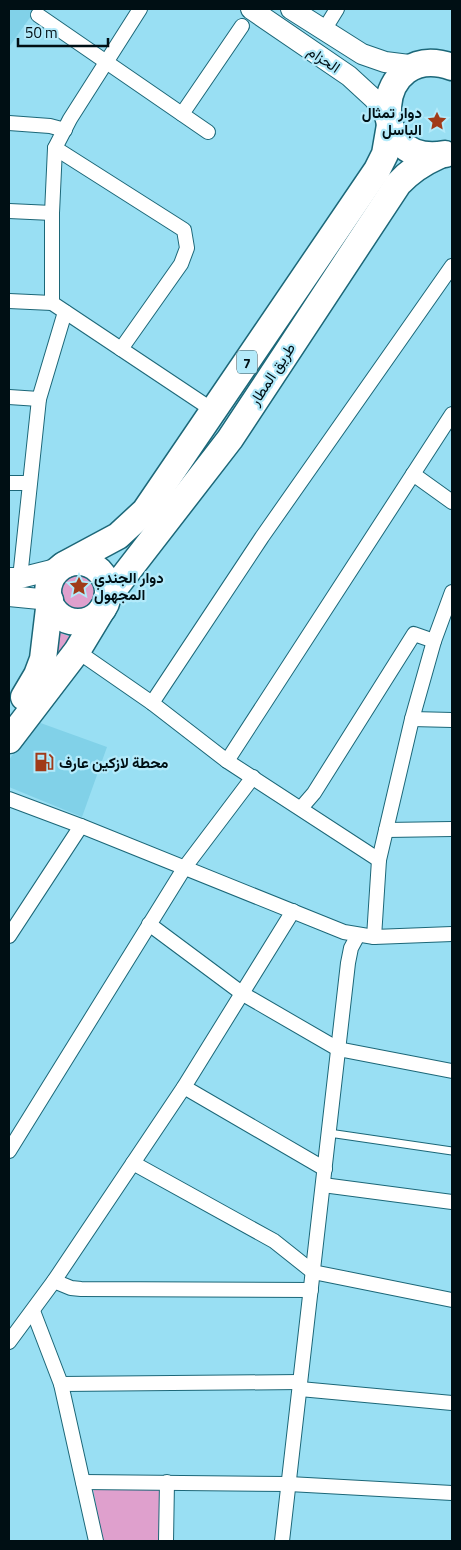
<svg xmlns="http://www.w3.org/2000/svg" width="461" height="1550" viewBox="0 0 461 1550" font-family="'Titillium Web',Vazirmatn,sans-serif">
	<rect width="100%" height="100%" fill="#99dff3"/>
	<!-- built -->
	<g fill="#81d1e8">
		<path d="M9,9h27l-27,38z"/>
		<path d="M35,721l72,26 -25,70 -73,-30v-27z"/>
	</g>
	<!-- green -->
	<g fill="#dfa0cd">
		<circle cx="77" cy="592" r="19"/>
		<path d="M55,631l19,7 -23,27z"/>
		<path d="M93,1489l66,1v51h-56z"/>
	</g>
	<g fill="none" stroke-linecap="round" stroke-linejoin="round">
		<defs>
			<path id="lane" d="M329,1133l123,18"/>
			<g id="street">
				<path d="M38,15l170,117"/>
				<path d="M324,30l13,-21"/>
				<path d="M182,114l60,-88"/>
				<path d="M9,123l41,3 15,4"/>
				<path d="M55,148l129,82 3,18 -6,16 -60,85"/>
				<path d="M9,211l43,2"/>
				<path d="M9,301l43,2 162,108"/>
				<path d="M52,303v-90l3,-65 15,-29 70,-110"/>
				<path d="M9,397l30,2"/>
				<path d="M413,474l39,28"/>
				<path d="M9,483h20"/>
				<path d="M20,578l19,-179 26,-87"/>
				<path d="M77,651l75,52 75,58 152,99"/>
				<path d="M152,703l110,-166 190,-271"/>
				<path d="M412,719l40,1"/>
				<path d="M227,761l225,-347"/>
				<path d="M9,799l72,27 263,106 30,5 78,-3"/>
				<path d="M301,808l13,-15 100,-159 20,7"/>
				<path d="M386,830l66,-1"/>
				<path d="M149,924l94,70 95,55 114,22"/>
				<path d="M9,936l72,-110"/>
				<path d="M374,937l5,-77 7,-30 26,-111 22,-78 18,-49"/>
				<path d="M184,1087l141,82"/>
				<path d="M9,1151l176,-284 68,-90"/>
				<path d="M133,1163l141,78 39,31 139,28"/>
				<path d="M323,1185l129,17"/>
				<path d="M54,1281l17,7 10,1 230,1"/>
				<path d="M33,1311l28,73 35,157"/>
				<path d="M9,1342l45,-61 130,-194 109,-176"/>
				<path d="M61,1384l239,-2"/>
				<path d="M300,1389l152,14"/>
				<path d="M83,1482l206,2 163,9"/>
				<path d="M166,1541l1,-59"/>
				<path d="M282,1541l66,-578 3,-15 7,-13"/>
			</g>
			<g id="secondary">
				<path d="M251,9l98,67 25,23 14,20"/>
				<path d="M291,9l71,45 23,8 32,4"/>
				<path d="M9,578h11l40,-10"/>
				<path d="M9,596l41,4"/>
			</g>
			<g id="highway">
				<path d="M445,154c-82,15 -72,-115 7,-87"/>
				<circle cx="78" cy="592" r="30"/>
				<path d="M64,565l54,-29 27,-25 232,-341 8,-16 5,-29"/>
				<path d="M107,598l123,-159 168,-255c12,-13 24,-21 40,-28"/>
				<path d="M24,697l13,-22 6,-16 7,-59"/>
				<path d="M9,740l68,-89 26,-43"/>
			</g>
		</defs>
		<!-- lane casing -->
		<use href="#lane" stroke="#1c6778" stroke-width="9"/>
		<!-- street casing -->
		<use href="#street" stroke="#1c6778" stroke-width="16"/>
		<!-- secondary casing -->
		<use href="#secondary" stroke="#1c6778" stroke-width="22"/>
		<!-- highway casing -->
		<use href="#highway" stroke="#1c6778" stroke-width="29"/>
		<!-- lane -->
		<use href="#lane" stroke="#fff" stroke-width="7"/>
		<!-- street -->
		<use href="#street" stroke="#fff" stroke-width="14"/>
		<!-- secondary -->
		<use href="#secondary" stroke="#fff" stroke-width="20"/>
		<!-- highway -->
		<use href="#highway" stroke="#fff" stroke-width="26"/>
	</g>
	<!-- icons -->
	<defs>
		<symbol id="sight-bare" viewBox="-9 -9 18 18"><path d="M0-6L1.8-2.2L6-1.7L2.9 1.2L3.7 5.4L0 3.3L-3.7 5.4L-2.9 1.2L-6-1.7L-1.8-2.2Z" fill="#a13a18" stroke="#b3eafa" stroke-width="2.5" paint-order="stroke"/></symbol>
		<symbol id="fuel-bare" viewBox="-9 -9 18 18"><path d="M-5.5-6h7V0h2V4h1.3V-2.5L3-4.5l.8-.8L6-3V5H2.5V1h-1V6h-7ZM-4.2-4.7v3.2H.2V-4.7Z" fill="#a13a18" stroke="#b3eafa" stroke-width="2.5" paint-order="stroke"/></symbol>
	</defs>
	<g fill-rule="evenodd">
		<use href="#sight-bare" x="423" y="107" width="28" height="28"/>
		<use href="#sight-bare" x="65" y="572" width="28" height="28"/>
		<use href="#fuel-bare" x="30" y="748" width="28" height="28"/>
	</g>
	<g text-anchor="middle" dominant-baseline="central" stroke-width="4.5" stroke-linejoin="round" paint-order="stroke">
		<!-- shield labels -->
		<rect fill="#b3eafa" stroke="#365159" stroke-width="1" x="237" y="350.5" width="20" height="23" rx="4"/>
		<g font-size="14" font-weight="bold" fill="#000f14">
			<text x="247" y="362">7</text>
		</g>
		<!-- street labels -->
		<g font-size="15" fill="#000f14" stroke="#b3eafa">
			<text transform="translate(324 59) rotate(34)">الحزام</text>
			<text transform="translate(272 374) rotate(-57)">طريق المطار</text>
		</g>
		<!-- poi labels -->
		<g font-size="15" font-weight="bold" fill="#000f14" stroke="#b3eafa" text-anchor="start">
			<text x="422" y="112" text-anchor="end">دوار تمثال<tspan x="422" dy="17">الباسل</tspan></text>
			<text x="94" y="577">دوار الجندي<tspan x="94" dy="17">المجهول</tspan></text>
			<text x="59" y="762">محطة لازكين عارف</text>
		</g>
	</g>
	<!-- border -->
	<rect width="461" height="1550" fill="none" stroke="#000f14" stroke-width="20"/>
	<!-- scale -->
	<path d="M18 38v8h90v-8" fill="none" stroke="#000f14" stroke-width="2.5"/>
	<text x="25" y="38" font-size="15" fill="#000f14" stroke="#b3eafa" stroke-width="4" paint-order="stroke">50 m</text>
</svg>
